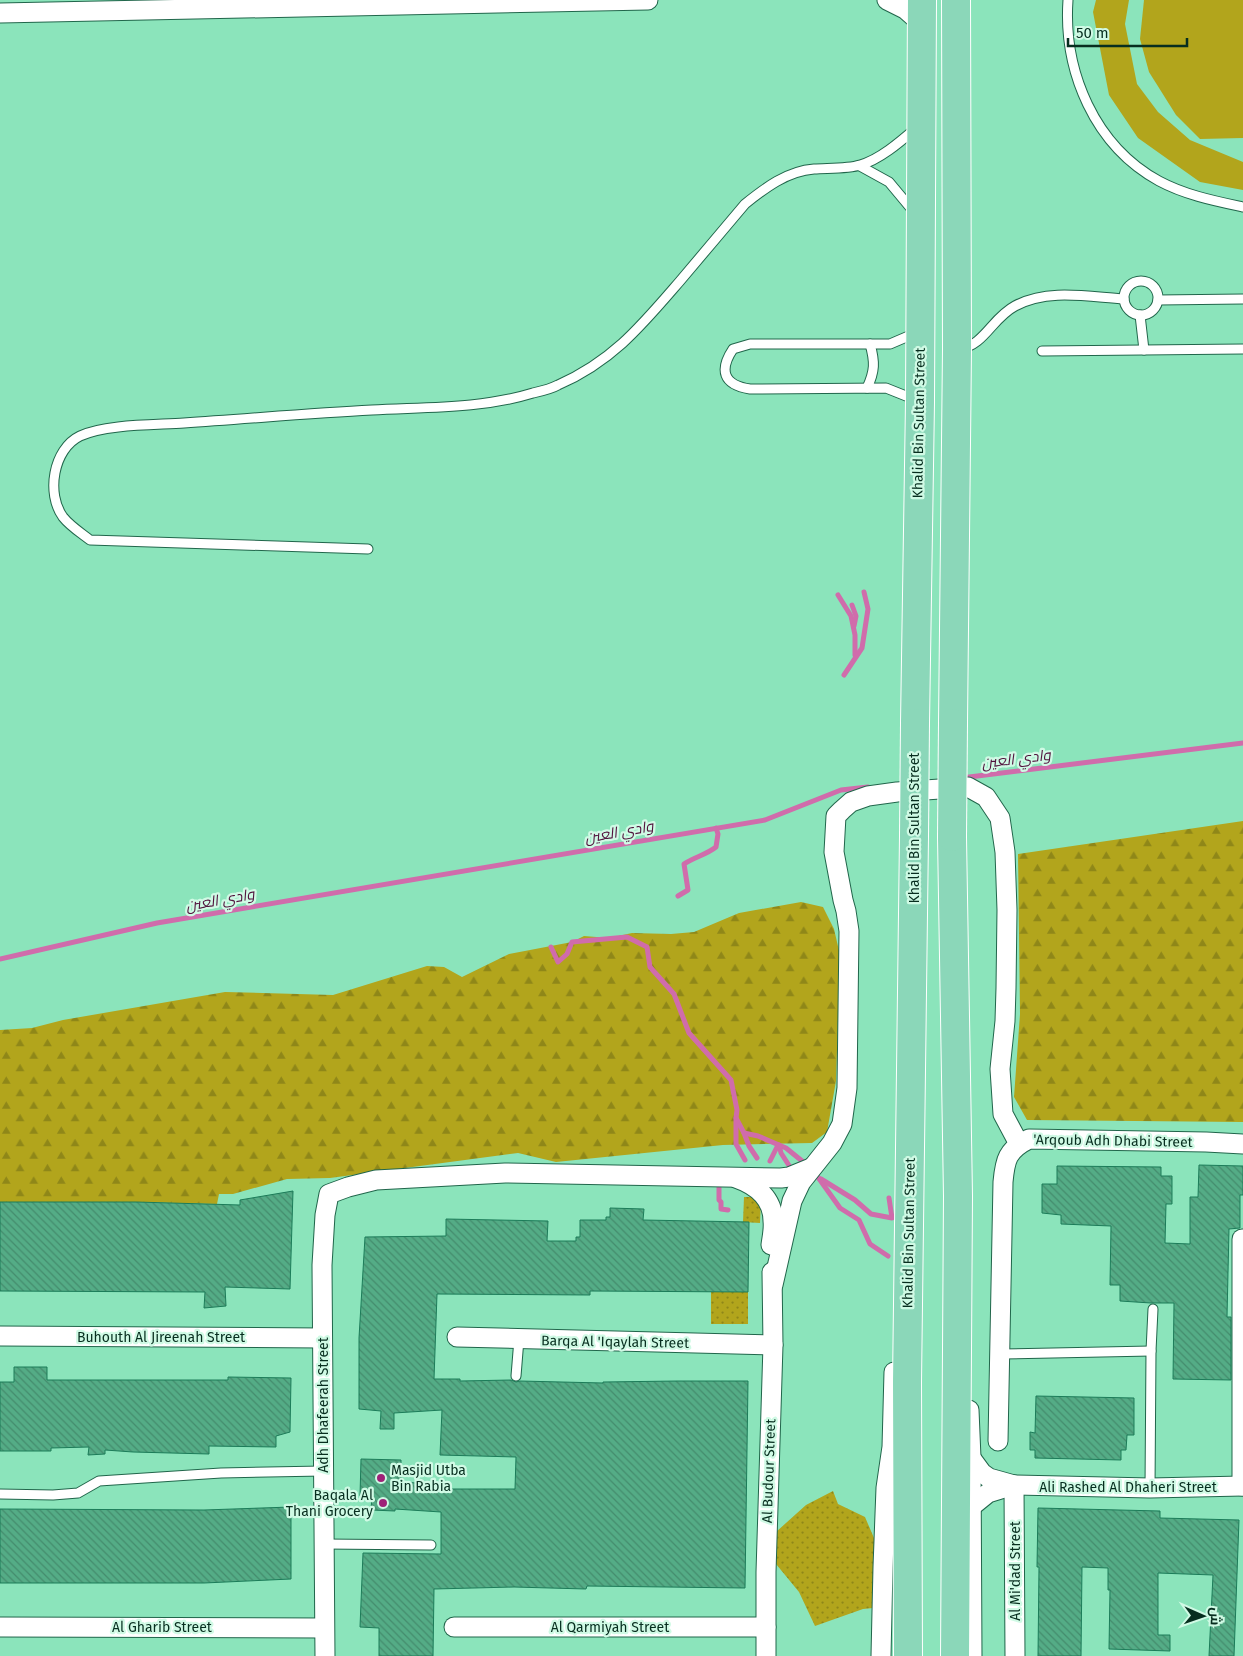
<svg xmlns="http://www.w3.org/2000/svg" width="1243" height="1656" viewBox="0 0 1243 1656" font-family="'Fira Sans',Cairo,sans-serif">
	<defs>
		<pattern id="forest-firs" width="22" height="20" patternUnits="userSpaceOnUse" patternTransform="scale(1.25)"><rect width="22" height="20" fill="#b2a51c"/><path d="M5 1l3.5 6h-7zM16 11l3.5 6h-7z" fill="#8f8718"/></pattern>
		<pattern id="park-dots" width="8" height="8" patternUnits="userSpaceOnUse" patternTransform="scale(1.25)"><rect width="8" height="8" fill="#b2a51c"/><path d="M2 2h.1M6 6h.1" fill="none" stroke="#8f8718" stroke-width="1.8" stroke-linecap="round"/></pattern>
		<pattern id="building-back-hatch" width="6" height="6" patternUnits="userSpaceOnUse" patternTransform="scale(1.25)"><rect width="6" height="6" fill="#54ac86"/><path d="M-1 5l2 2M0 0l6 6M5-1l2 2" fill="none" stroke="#448c6d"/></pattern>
	</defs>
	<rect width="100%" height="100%" fill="#8be4bb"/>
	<!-- grass -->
	<g fill="#b2a51c">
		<path d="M1096,0h33l-4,24 12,60 21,28 32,28 53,22v28l-43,-8 -62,-44 -29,-43 -16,-83z"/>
		<path d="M1144,0h99v138l-43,1 -24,-24 -27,-43 -9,-33z"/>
	</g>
	<!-- forest -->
	<g fill="url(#forest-firs)">
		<path d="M1243,821v301l-216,-2 -13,-23 6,-83 -2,-160z"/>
		<path d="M801,902l22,5 11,22 6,26 -4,126 -9,51 -15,11 -89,2 -167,17 -38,-9 -188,25 -43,1 -54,15h-14l-2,10 -81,-2h-136v-172l32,-2 31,-8 162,-28 108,3 94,-29 17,1 18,10 47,-23 63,-12 12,-6 25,2 23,-5 39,1 23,-2 45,-19z"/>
	</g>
	<!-- park -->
	<g fill="url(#park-dots)">
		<path d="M744,1197h17l-1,26 -17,-1z"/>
		<rect x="711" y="1292" width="37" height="32"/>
		<path d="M833,1491l5,13 27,13 9,21 1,18 -2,52 -10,1 -48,17 -16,-34 -23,-28v-32l30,-27z"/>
	</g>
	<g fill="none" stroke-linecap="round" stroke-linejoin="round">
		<!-- stream -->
		<g stroke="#d06cab" stroke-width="5">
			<path d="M838,595l13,21 4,19v20"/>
			<path d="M852,605l4,11 -2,10"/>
			<path d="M844,675l18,-27 6,-39 -4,-17"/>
			<path d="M961,778l282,-35"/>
			<path d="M678,896l10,-6 -4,-26c10,-7 22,-9 32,-17l2,-13 -2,-6"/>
			<path d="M551,947l7,15 9,-8 5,-12 55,-5 20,10 3,20 24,27 15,39 42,47 6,30 -1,8 8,15 14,3 28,12 21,17"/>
			<path d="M0,959l157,-36 608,-103 76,-30 27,-3"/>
			<path d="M736,1118v26l9,16"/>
			<path d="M744,1133l5,13 8,12"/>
			<path d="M779,1145l2,8 9,14"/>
			<path d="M770,1161l8,-16"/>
			<path d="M815,1173l25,35 19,12 11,24 18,12"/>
			<path d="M821,1179l34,21 16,14 21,4 -3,-20"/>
			<path d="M716,1182l3,1v17l2,2v7l7,1"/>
		</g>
	</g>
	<!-- building -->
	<g fill="url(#building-back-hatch)" stroke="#1c7c59">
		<path d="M1199,1165l44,1v29h-3v33l-11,1 -2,88h4v63l-58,-1 1,-76h-23l-31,-2v-16h-10l1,-59 -50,-2v-9l-19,-2v-29h15v-18l104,1v9h11v28h-6l-1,39 25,1v-47h8z"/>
		<path d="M293,1191l-3,98 -65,-2 1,19 -22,2 1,-16 -205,-1v-89h136l104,3v-5z"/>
		<path d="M610,1208l34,1 -1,11 106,2 -1,70 -158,-1v4l-153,-1 -3,85h26v2l51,-1 5,2 4,-1 83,2v-1l74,-1h71l-3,207 -158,-2 -1,3 -72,-2 -80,2 -1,67h-54v-28l-19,-1 3,-74 78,1v-42l-46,-3v2l-24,-1 1,-14h-12l1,-37 40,1v22l31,2v5h83l1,-32 -76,-2 2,-45 -48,3v16h-14l1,-18 -22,-2v-71l6,-101 81,-1v-17l102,2 -1,20h29v-4h4v-17h26v-3h4z"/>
		<path d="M14,1367h33v13h181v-3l63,1 -1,54 -14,4v11l-67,-1v8l-76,-2 -28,-2v4l-17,1 1,-8 -38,1v3h-51v-69h14z"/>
		<path d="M1036,1396l98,2v37h-7l-1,15h-5v10l-86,-2v-8h-5v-18l5,1z"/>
		<path d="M291,1507v72l-87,4h-204v-74l204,1z"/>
		<path d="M1038,1508l122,3v7l79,2 -5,136h-25l4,-81 -55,-2v62h12v16l-61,-2 1,-59h-2v-22l-26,-1 -1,89h-43l1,-89h-2z"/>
	</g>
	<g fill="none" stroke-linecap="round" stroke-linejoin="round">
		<defs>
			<g id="service">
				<path d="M1068,0c-5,72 27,146 91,181 26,14 56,20 84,26"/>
				<path d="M860,166l29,16 25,30"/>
				<circle cx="1141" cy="298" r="17"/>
				<path d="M1158,300l85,-1"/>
				<path d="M1140,315l4,35"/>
				<path d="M959,349c25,-3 33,-31 56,-43 33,-18 74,-9 109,-7"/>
				<path d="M1042,351l201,-2"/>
				<path d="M867,388c8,-17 8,-26 3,-44"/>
				<path d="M916,400l-30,-12 -136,1c-27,-4 -31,-19 -17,-40l17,-5h140l28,-12"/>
				<path d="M368,549l-278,-9c-9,-7 -20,-14 -27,-23 -17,-23 -10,-68 17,-81 25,-12 76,-11 104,-13 63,-4 126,-10 188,-13 54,-3 109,-1 161,-17 9,-2 18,-4 25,-8 55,-24 84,-60 122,-104 22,-26 43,-51 65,-77 20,-16 42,-33 69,-35 13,-1 34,0 46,-4 19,-5 40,-23 55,-36"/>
				<path d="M1001,1354l150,-3"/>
				<path d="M516,1376l3,-37"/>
				<path d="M1150,1488l1,-137 2,-42"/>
				<path d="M0,1494l53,1 25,-2 21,-12 122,-8 102,-2"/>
				<path d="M324,1544l107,1"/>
			</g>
			<g id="minor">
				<path d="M887,0l18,9 17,15"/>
				<path d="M0,13l648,-13"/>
				<path d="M736,1178c20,7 37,20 37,43 1,8 -1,16 -2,24"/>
				<path d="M773,1285l19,-84 9,-19 31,-39 10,-19 5,-36 2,-157 -3,-20 -3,-11 -9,-48 2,-36 6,-6 9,-8 17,-6 29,-4 71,-5 18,10 14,21 5,34 2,58 -1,78 -1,33 -5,48 3,45 16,30"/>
				<path d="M0,1336l322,2"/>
				<path d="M457,1337l316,8"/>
				<path d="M969,1410l2,48 1,198"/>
				<path d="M998,1441l5,-259c2,-22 4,-32 26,-43l177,3 37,2"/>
				<path d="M971,1458l11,15 7,5 25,7 136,3 93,-2"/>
				<path d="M1014,1485l1,171"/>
				<path d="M1242,1486v-247"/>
				<path d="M972,1506l16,-13 26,-8"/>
				<path d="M0,1627l324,1"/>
				<path d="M454,1627h312"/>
				<path d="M325,1656l-3,-391 3,-50 4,-21 19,-7 28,-7 129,-7 276,5 8,-1 22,-9"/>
				<path d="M766,1656v-84l7,-227 -1,-73"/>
				<path d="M881,1656l2,-89 3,-79 6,-41 2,-75"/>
			</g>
			<g id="primary">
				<path d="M915,723l5,-321 2,-402"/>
				<path d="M953,723l4,-374 -1,-349"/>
				<path d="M952,837l6,359 -3,460"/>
				<path d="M908,1656l-1,-274 7,-546"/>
			</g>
		</defs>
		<!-- service casing -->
		<use href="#service" stroke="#21664b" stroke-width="11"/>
		<!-- minor casing -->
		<use href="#minor" stroke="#21664b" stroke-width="21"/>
		<!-- primary casing -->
		<use href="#primary" stroke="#fff" stroke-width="30"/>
		<!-- service -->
		<use href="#service" stroke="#fff" stroke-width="9"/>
		<!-- minor -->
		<use href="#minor" stroke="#fff" stroke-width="19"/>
		<!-- primary -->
		<use href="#primary" stroke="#8bd7b9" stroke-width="28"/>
		<defs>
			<g id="primary-bridge">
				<path d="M914,836l1,-113"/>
				<path d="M952,837l1,-114"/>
			</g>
		</defs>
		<!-- primary-bridge casing -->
		<use href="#primary-bridge" stroke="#fff" stroke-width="30" stroke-linecap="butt"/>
		<!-- primary-bridge -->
		<use href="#primary-bridge" stroke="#8bd7b9" stroke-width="28"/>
	</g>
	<!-- markers -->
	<g fill="#9e2278" stroke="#d0fae5" stroke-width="2">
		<circle cx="381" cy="1478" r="5"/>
		<circle cx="383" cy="1503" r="5"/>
	</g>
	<g text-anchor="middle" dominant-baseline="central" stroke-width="4.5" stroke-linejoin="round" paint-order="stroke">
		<!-- street labels -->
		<g font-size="14" fill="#072e1f" stroke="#d0fae5">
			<text transform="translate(919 423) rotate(-89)">Khalid Bin Sultan Street</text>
			<text transform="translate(914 828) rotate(-90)">Khalid Bin Sultan Street</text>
			<text transform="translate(1113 1141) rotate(1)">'Arqoub Adh Dhabi Street</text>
			<text transform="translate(909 1233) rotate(-89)">Khalid Bin Sultan Street</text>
			<text x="161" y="1337">Buhouth Al Jireenah Street</text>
			<text transform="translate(615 1342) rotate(1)">Barqa Al 'Iqaylah Street</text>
			<text transform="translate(323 1405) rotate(-90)">Adh Dhafeerah Street</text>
			<text transform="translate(769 1471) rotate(-88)">Al Budour Street</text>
			<text x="1128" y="1487">Ali Rashed Al Dhaheri Street</text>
			<text transform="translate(1015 1571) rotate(-90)">Al Mi'dad Street</text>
			<text x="162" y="1627">Al Gharib Street</text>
			<text x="610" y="1627">Al Qarmiyah Street</text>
		</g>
		<!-- poi labels -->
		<g font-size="14" fill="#072e1f" stroke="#d0fae5" text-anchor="start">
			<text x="391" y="1470">Masjid Utba<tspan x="391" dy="16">Bin Rabia</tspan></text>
			<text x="373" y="1495" text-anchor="end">Baqala Al<tspan x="373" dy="16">Thani Grocery</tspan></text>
		</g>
		<!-- water labels -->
		<g font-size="15" font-style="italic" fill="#51123d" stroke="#d0fae5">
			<text transform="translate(1016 759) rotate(-7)">وادي العين</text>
			<text transform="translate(619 832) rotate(-10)">وادي العين</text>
			<text transform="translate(220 900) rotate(-10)">وادي العين</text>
		</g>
	</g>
	<!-- north arrow -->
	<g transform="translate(1203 1616) rotate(92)" stroke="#d0fae5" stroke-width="4" paint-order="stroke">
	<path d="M0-4L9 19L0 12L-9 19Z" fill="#072e1f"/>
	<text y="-8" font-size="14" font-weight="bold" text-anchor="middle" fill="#072e1f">ش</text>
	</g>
	<!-- scale -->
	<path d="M1068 38v8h119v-8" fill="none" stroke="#072e1f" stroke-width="2.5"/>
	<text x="1076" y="38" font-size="15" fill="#072e1f" stroke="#d0fae5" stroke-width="4" paint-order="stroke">50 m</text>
</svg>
